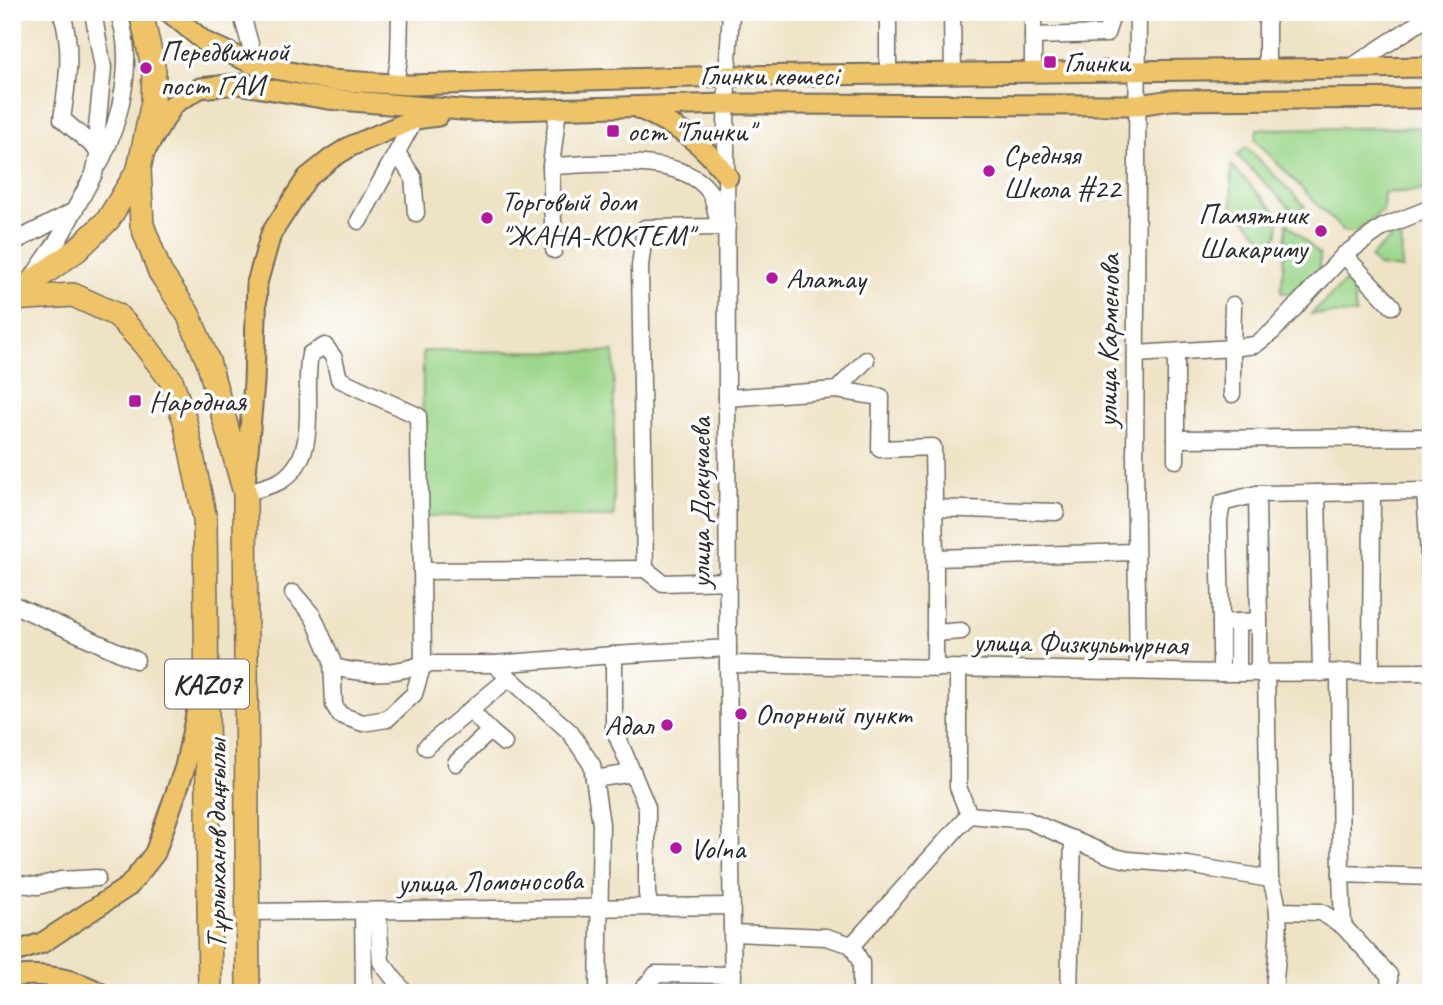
<svg xmlns="http://www.w3.org/2000/svg" width="1443" height="1005" viewBox="0 0 1443 1005" font-family="Caveat,sans-serif">
	<rect width="100%" height="100%" fill="#fff"/>
	<filter id="ink" filterUnits="userSpaceOnUse"><feTurbulence type="fractalNoise" baseFrequency=".0143" numOctaves="2"/><feDisplacementMap in="SourceGraphic" scale="14" xChannelSelector="R" yChannelSelector="G"/><feConvolveMatrix kernelMatrix="1 2 1 2 8 2 1 2 1" color-interpolation-filters="sRGB"/></filter>
	<filter id="wash" filterUnits="userSpaceOnUse"><feTurbulence type="fractalNoise" baseFrequency=".00686" numOctaves="4" result="noise"/><feDisplacementMap in="SourceGraphic" scale="28" xChannelSelector="R" yChannelSelector="G"/><feGaussianBlur stdDeviation="1.57" result="paint"/><feColorMatrix in="noise" values="0 0 0 0 0 0 0 0 0 0 0 0 0 0 0 0 0 1.4 0 .05"/><feComposite in="paint" operator="in"/></filter>
	<g filter="url(#wash)">
		<rect width="100%" height="100%" fill="#efe3c6"/>
		<!-- green -->
		<g fill="#9bd68a" stroke="#63805a" stroke-width="2">
			<path d="M1431,127v63l-47,3 -1,17 -25,22h-14l-89,-92 2,-11z"/>
			<path d="M1246,147l59,59 -9,8 -59,-59z"/>
			<path d="M1231,165l48,50 -1,20 -9,9 -37,-38z"/>
			<path d="M1287,223l33,32v14l-23,24h-16z"/>
			<path d="M1401,229l1,40 -24,-3 -8,-9z"/>
			<path d="M1346,281l7,8 3,25h-45z"/>
			<path d="M423,351l191,1v165l-192,-1z"/>
		</g>
	</g>
	<g filter="url(#ink)">
		<g fill="none" stroke-linecap="round" stroke-linejoin="round">
			<defs>
				<g id="minor">
					<path d="M61,12c13,35 6,71 1,107l37,32"/>
					<path d="M241,12l15,53"/>
					<path d="M731,12l-4,64 -1,54 2,534 5,329"/>
					<path d="M952,12l1,61"/>
					<path d="M1033,12v59"/>
					<path d="M1138,12l-3,451 3,208"/>
					<path d="M1267,12v58"/>
					<path d="M1033,36l73,-2 7,-22"/>
					<path d="M1350,68l81,-53"/>
					<path d="M888,74v-62"/>
					<path d="M395,84l4,-25 1,-47"/>
					<path d="M558,109l-7,57c43,-1 129,-14 158,25 6,8 8,26 10,36"/>
					<path d="M397,153l16,24 3,36"/>
					<path d="M100,163c21,-44 36,-104 18,-151"/>
					<path d="M551,166l3,84"/>
					<path d="M359,221l56,-102"/>
					<path d="M727,227l-82,1 -5,38 5,303 18,14 65,-2"/>
					<path d="M12,243l60,-31"/>
					<path d="M1344,255l48,51"/>
					<path d="M34,275l26,-38 34,-63 5,-23 -2,-23 6,-60 -10,-56"/>
					<path d="M1233,305l-1,43 23,-3 17,-13 72,-77 39,-28 48,-19"/>
					<path d="M1136,354l96,-6v46"/>
					<path d="M837,390l44,7 -1,52 53,-2 2,111"/>
					<path d="M727,398l110,-8 29,-30"/>
					<path d="M1176,439l255,-2"/>
					<path d="M1176,460v-108"/>
					<path d="M1431,491h-6l6,97"/>
					<path d="M245,493c11,-4 27,-7 37,-13 40,-27 20,-86 28,-126l15,-8 9,12 5,21 79,37 4,155 223,-2"/>
					<path d="M1317,493l4,180"/>
					<path d="M934,508l122,4"/>
					<path d="M422,571l1,93h71l76,68 22,33 9,59 -3,169"/>
					<path d="M293,593l20,23 19,44 2,45 6,10 23,8 24,-4 27,-25 9,-30"/>
					<path d="M12,604l124,56"/>
					<path d="M1259,621v52"/>
					<path d="M1238,622l21,-1 -2,-127"/>
					<path d="M1221,623v50"/>
					<path d="M935,633l26,-2"/>
					<path d="M494,664l120,-9"/>
					<path d="M728,664l493,9 210,-1"/>
					<path d="M334,667c31,8 59,8 89,-3"/>
					<path d="M935,669v-111l200,-6"/>
					<path d="M958,669v118l11,28"/>
					<path d="M1238,673v-51l-17,1 -2,-102 3,-18 35,-9 168,-3"/>
					<path d="M1266,673l4,206c15,34 6,77 4,114"/>
					<path d="M1339,673l2,201"/>
					<path d="M1371,673l1,-181"/>
					<path d="M490,731l14,12"/>
					<path d="M426,747l83,-69"/>
					<path d="M456,763l34,-32 -20,-21"/>
					<path d="M594,779l39,-6"/>
					<path d="M969,815l58,5 84,36 17,4 60,5 82,14"/>
					<path d="M12,883l26,3 23,-6 36,-2"/>
					<path d="M650,907l-3,-13v-87l-33,-78v-74l114,-7"/>
					<path d="M378,911l3,51 24,31"/>
					<path d="M1278,911l43,1 22,14 46,49 1,18"/>
					<path d="M248,912l484,-6"/>
					<path d="M363,912l1,81"/>
					<path d="M1343,926l-2,-52 90,3"/>
					<path d="M733,933l93,4 26,8 9,18v30"/>
					<path d="M852,945l117,-130"/>
					<path d="M643,993v-4l13,-15 77,1"/>
					<path d="M1069,993l4,-154"/>
				</g>
				<g id="major">
					<path d="M169,12l36,30 51,23 73,15 80,5 318,-9 704,-9"/>
					<path d="M640,109c39,18 62,33 88,68"/>
					<path d="M145,151l29,-47 26,-16 37,-4 91,15 146,12 253,-7 411,1 33,-5 260,-2"/>
					<path d="M245,485l9,-102 3,-100 14,-49 36,-56 25,-20 19,-12 64,-27 23,-3"/>
					<path d="M12,953l30,-10 87,-57 26,-33 30,-86 16,-76"/>
					<path d="M12,977c28,-5 64,2 88,16"/>
				</g>
				<g id="highway">
					<path d="M139,169l3,56 18,47 28,42 20,47 37,132 3,500"/>
					<path d="M12,296l65,-46 31,-30 31,-51 14,-68 1,-30 -13,-59"/>
					<path d="M12,299l61,-4 44,20 27,29 27,36 14,41 20,98 5,474"/>
				</g>
			</defs>
			<!-- minor casing -->
			<use href="#minor" stroke="#706b61" stroke-width="19"/>
			<!-- major casing -->
			<use href="#major" stroke="#706b61" stroke-width="23"/>
			<!-- highway casing -->
			<use href="#highway" stroke="#706b61" stroke-width="26"/>
			<!-- minor -->
			<use href="#minor" stroke="#fff" stroke-width="16"/>
			<!-- major -->
			<use href="#major" stroke="#efc469" stroke-width="19"/>
			<!-- highway -->
			<use href="#highway" stroke="#efc469" stroke-width="23"/>
		</g>
	</g>
	<!-- markers -->
	<g fill="#b5179e" stroke="#fff" stroke-width="2.5">
		<rect x="1043" y="55" width="14" height="14" rx="3.5"/>
		<circle cx="146" cy="68" r="7"/>
		<rect x="606" y="124" width="14" height="14" rx="3.5"/>
		<circle cx="989" cy="171" r="7"/>
		<circle cx="487" cy="218" r="7"/>
		<circle cx="1321" cy="231" r="7"/>
		<circle cx="772" cy="278" r="7"/>
		<rect x="128" y="394" width="14" height="14" rx="3.5"/>
		<circle cx="741" cy="714" r="7"/>
		<circle cx="667" cy="725" r="7"/>
		<circle cx="676" cy="848" r="7"/>
	</g>
	<g text-anchor="middle" dominant-baseline="central" stroke-width="7" stroke-linejoin="round" paint-order="stroke">
		<!-- shield labels -->
		<rect fill="#fff" stroke="#6b6b6b" stroke-width="2" x="165" y="659.5" width="84" height="49" rx="5"/>
		<g font-size="28" font-weight="bold" fill="#2b2b2b">
			<text x="207" y="684">KAZ07</text>
		</g>
		<!-- poi labels -->
		<g font-size="30" fill="#2b2b2b" stroke="#fff" text-anchor="start">
			<text x="160" y="51">Передвижной<tspan x="160" dy="34">пост ГАИ</tspan></text>
			<text x="1064" y="62">Глинки</text>
			<text x="627" y="131">ост "Глинки"</text>
			<text x="1003" y="154">Средняя<tspan x="1003" dy="34">Школа #22</tspan></text>
			<text x="501" y="201">Торговый дом<tspan x="501" dy="34">"ЖАНА-КОКТЕМ"</tspan></text>
			<text x="1307" y="214" text-anchor="end">Памятник<tspan x="1307" dy="34">Шакариму</tspan></text>
			<text x="786" y="278">Алатау</text>
			<text x="149" y="401">Народная</text>
			<text x="755" y="714">Опорный пункт</text>
			<text x="653" y="725" text-anchor="end">Адал</text>
			<text x="690" y="848">Volna</text>
		</g>
		<!-- street labels -->
		<g font-size="30" fill="#2b2b2b" stroke="#fff">
			<text x="769" y="75">Глинки көшесі</text>
			<text transform="translate(1108 341) rotate(-89)">улица Карменова</text>
			<text transform="translate(700 503) rotate(-90)">улица Докучаева</text>
			<text transform="translate(1080 643) rotate(1)">улица Физкультурная</text>
			<text transform="translate(216 844) rotate(-90)">Тұрлыханов даңғылы</text>
			<text transform="translate(490 881) rotate(-1)">улица Ломоносова</text>
		</g>
	</g>
	<!-- margin -->
	<rect width="1443" height="1005" fill="none" stroke="#fff" stroke-width="42"/>
</svg>
